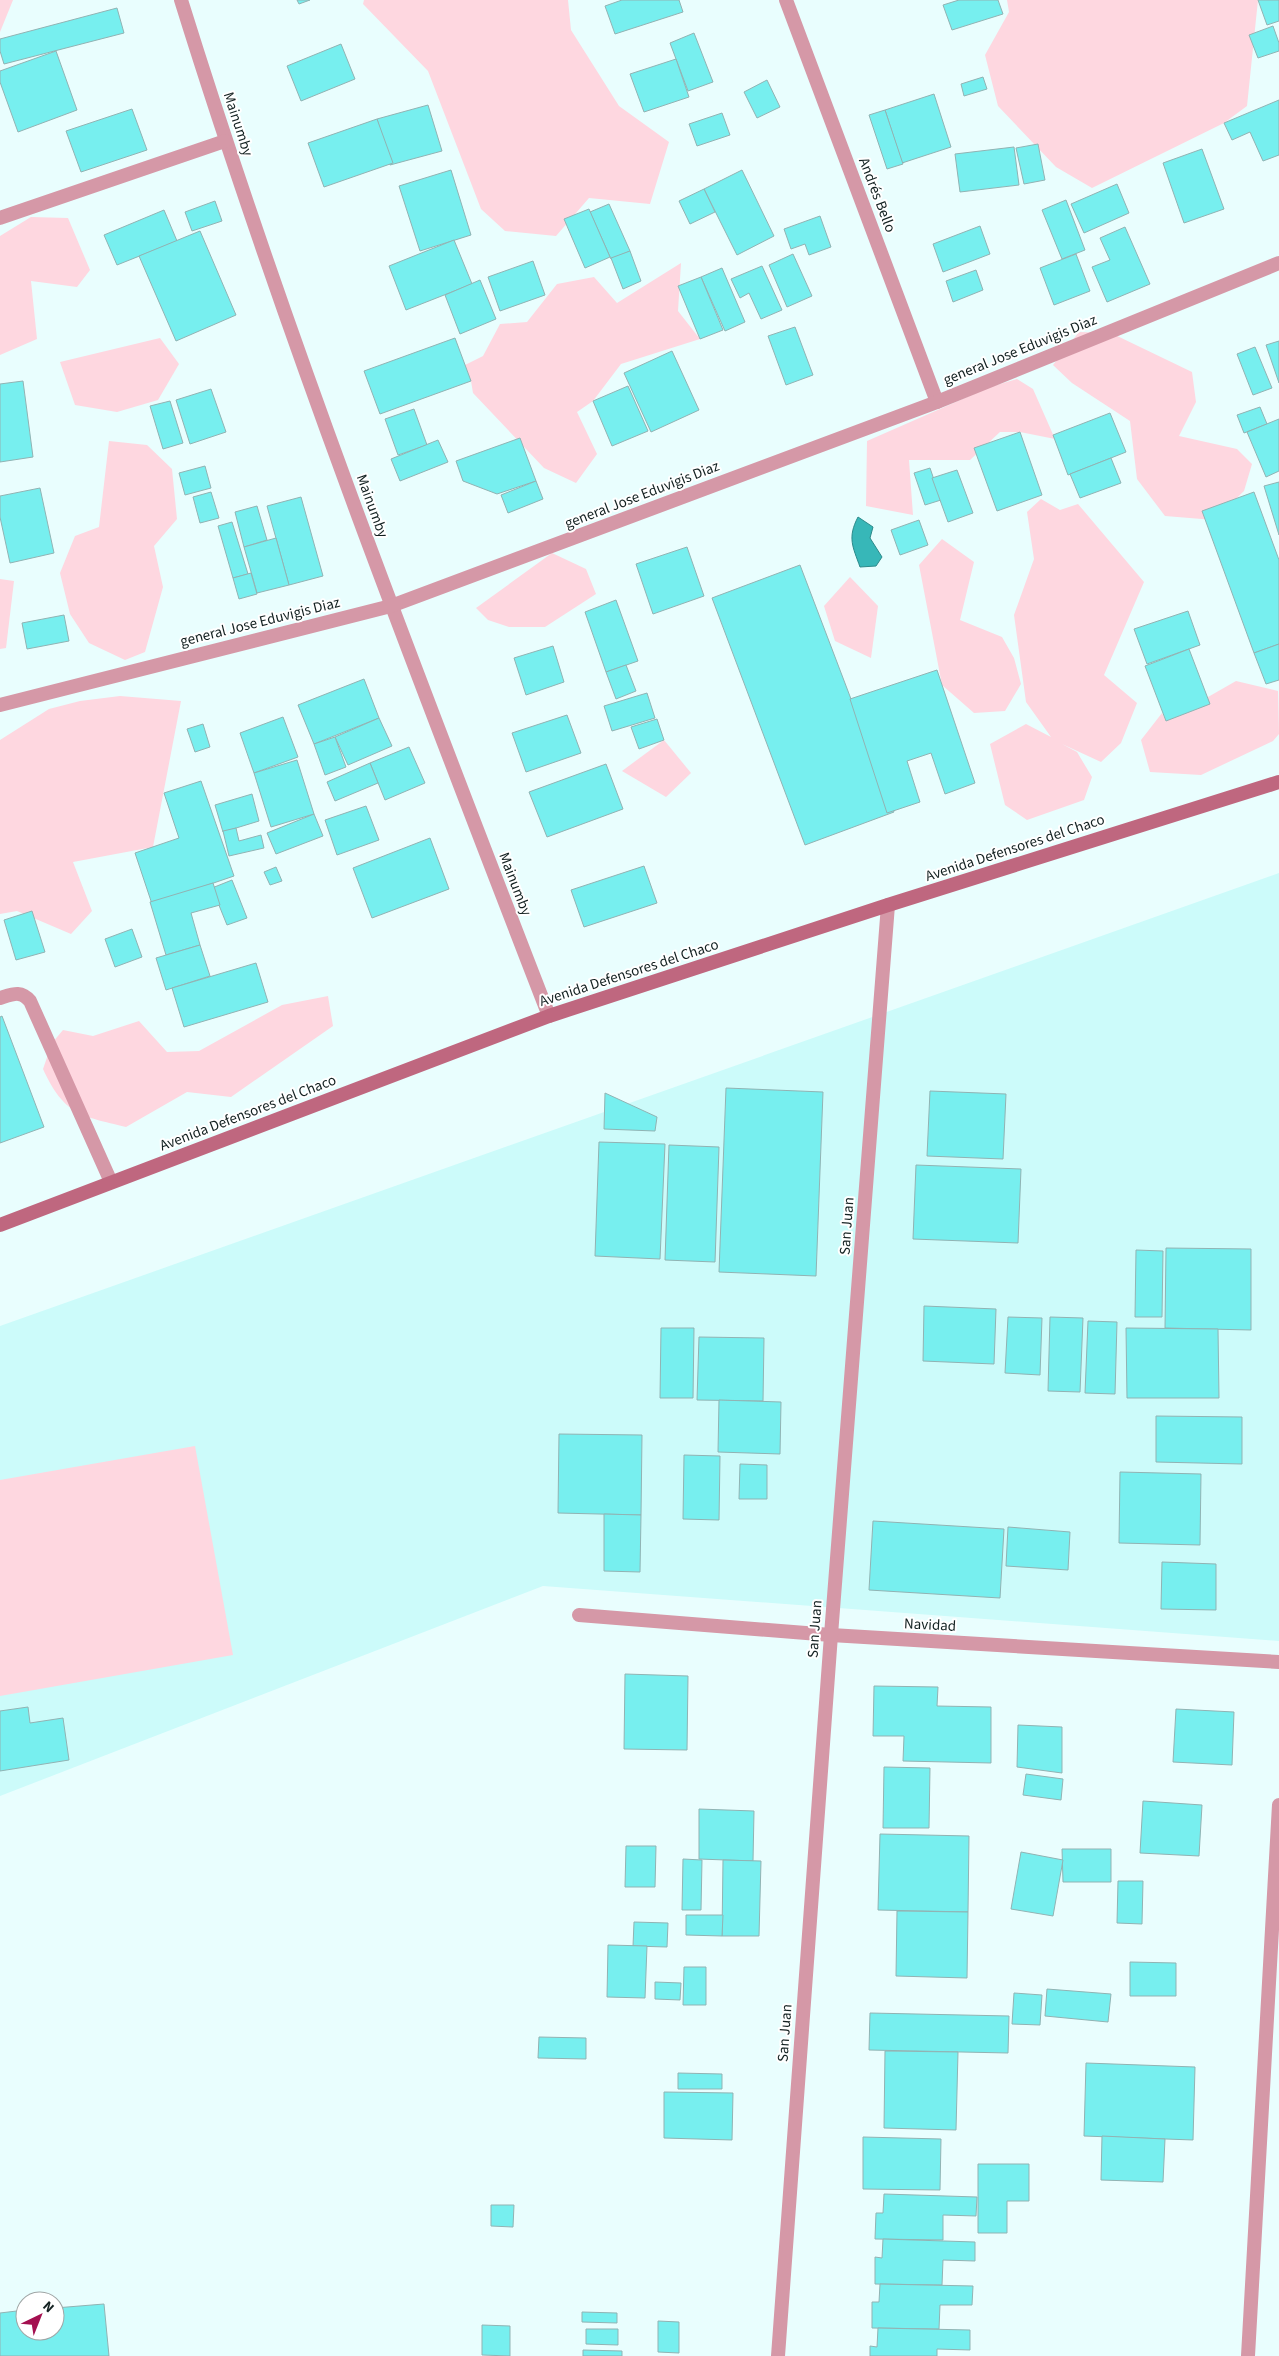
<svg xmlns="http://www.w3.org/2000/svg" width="1279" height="2356" viewBox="0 0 1279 2356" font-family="'Source Sans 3',sans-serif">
	<rect width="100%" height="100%" fill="#e9fefe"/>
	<!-- built -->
	<path fill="#ccfbfa" d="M1279,873v768l-736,-55 -543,210v-470z"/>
	<!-- green -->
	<g fill="#fed7e0">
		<path d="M0,0h13l-13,32z"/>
		<path d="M364,0h204l3,30 48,76 50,36 -19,62 -61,-6 -33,38 -51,-5 -24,-22 -53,-138 -65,-67z"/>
		<path d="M1007,0h251l-11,106 -23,17 -132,65 -36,-21 -58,-61 -13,-51 24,-43z"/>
		<path d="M31,217l37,1 22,52 -13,17 -46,-6 6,58 -37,16v-119z"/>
		<path d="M681,263l-3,48 22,28 -79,25 -28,37 -16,11 20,42 -21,29 -32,-15 -71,-75 -2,-12 -6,-16 18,-9 17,-32 27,-2 30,-38 37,-7 23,26z"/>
		<path d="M1079,332l32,1 81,39 4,30 -17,34 58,13 15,15 -8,27 -30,29 -49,-4 -28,-37 -7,-58 -58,-38 -19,-18z"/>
		<path d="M160,338l19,26 -21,36 -41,12 -42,-7 -15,-43z"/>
		<path d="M1017,379l16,10 22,50 -35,-7h-20l-30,28h-61l4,55 -47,-9 1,-65 123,-54z"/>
		<path d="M109,441l38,4 25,24 5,50 -23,27 9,41 -18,65 -20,8 -36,-17 -19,-29 -10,-41 15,-37 24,-9z"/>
		<path d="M1041,499l19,11 18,-6 66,78 -40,93 33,28 -16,40 -20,19 -39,-18 15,8 15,25 -8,23 -57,20 -22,-15 -15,-61 36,-20 25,13 -25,-35 -12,-87 20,-56 -7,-47z"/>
		<path d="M942,539l32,23 -14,58 42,17 12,21 7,26 -16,27 -31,2 -32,-28 -23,-120z"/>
		<path d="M552,553l34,16 10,25 -51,33h-36l-21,-7 -12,-12z"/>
		<path d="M850,577l28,29 -7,52 -36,-17 -11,-35z"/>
		<path d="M0,579l14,2 -8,67 -6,1z"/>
		<path d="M1236,681l42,10 1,43 -6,7 -72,34 -51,-3 -9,-32 21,-27 4,8z"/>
		<path d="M120,696l61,5 -28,146 -80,15 19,49 -21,23 -54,-23 -17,3v-174l49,-31 31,-8z"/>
		<path d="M664,740l27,33 -25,24 -44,-26z"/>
		<path d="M328,996l5,30 -102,71 -44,-5 -61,35c-45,-11 -62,-12 -83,-58l9,-26 11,-13 30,6 46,-15 28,31 32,-1 83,-46z"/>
		<path d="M195,1446l38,209 -233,41v-216z"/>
	</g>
	<!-- water -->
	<path fill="#37b7b8" stroke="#2c8a8a" d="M858,517l15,10 -3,11 12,19 -6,9 -16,1c-7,-20 -13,-29 -2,-50z"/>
	<!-- building -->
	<g fill="#77efef" stroke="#91b3b3">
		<path d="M297,0h13l-11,4z"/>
		<path d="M622,0h57l4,12 -68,22 -10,-28z"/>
		<path d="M959,0h39l5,14 -51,16 -9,-25z"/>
		<path d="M1258,0h21v21l-12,4z"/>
		<path d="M117,8l7,25 -120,31 -4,-13v-12z"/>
		<path d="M1273,26l6,17v8l-21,7 -9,-23z"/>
		<path d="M694,33l19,49 -25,9 -18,-48z"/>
		<path d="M341,44l14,35 -54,22 -14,-35z"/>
		<path d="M56,51l21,59 -59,22 -18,-50v-11z"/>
		<path d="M676,59l13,38 -45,15 -14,-38z"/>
		<path d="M983,77l4,12 -23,7 -3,-12z"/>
		<path d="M767,80l13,27 -23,11 -13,-26z"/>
		<path d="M934,94l17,53 -49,16 -17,-53z"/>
		<path d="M1279,100v55l-16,6 -13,-29 -18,8 -8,-17z"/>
		<path d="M428,105l14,46 -52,14 -13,-46z"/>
		<path d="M132,109l15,41 -66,22 -15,-41z"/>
		<path d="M885,110l18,54 -16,5 -18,-54z"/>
		<path d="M722,113l8,22 -33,11 -8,-22z"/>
		<path d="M377,119l16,44 -69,24 -16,-44z"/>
		<path d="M1038,144l7,36 -21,4 -8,-36z"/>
		<path d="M1014,147l5,38 -59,7 -5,-38z"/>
		<path d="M1202,149l22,60 -40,14 -21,-60z"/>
		<path d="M451,170l20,65 -51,16 -21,-65z"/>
		<path d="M742,170l32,66 -37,19 -33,-66z"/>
		<path d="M1117,184l12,29 -45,20 -13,-29z"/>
		<path d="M704,189l11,23 -25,12 -11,-23z"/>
		<path d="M1066,200l19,50 -23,9 -20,-49z"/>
		<path d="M215,201l7,20 -30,10 -7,-19z"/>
		<path d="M609,204l21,47 -19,8 -21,-47z"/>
		<path d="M589,209l21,48 -25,11 -21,-49z"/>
		<path d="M164,210l13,31 -60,24 -13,-30z"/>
		<path d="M820,216l11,31 -22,8 -4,-11 -14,5 -7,-20z"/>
		<path d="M980,226l10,28 -47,18 -10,-28z"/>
		<path d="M1125,227l25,57 -43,18 -15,-35 18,-7 -10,-22z"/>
		<path d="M200,231l36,84 -60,26 -37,-85z"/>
		<path d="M454,240l18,44 -66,26 -17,-44z"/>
		<path d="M630,251l11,30 -18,8 -12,-31z"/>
		<path d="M793,254l19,42 -25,11 -18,-42z"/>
		<path d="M1076,254l14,37 -36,14 -14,-37z"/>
		<path d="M533,261l12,34 -45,16 -12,-34z"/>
		<path d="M762,266l20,44 -21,9 -12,-26 -9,5 -9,-19z"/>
		<path d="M722,268l23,54 -20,9 -24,-54z"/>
		<path d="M976,270l7,20 -30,12 -7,-21z"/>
		<path d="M701,277l22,53 -23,9 -22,-53z"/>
		<path d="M480,280l16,39 -36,15 -15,-39z"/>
		<path d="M795,327l18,48 -27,10 -18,-49z"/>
		<path d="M455,338l16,43 -91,33 -16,-43z"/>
		<path d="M1279,341v42l-13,-38z"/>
		<path d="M1255,347l17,41 -19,7 -16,-41z"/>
		<path d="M672,351l27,59 -48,22 -27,-59z"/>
		<path d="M23,381l10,76 -33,5v-78z"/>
		<path d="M628,386l20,45 -36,15 -19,-45z"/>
		<path d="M211,389l15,43 -36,12 -14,-44z"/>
		<path d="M170,401l13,42 -20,6 -13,-43z"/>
		<path d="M1260,407l7,17 -23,9 -7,-18z"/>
		<path d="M414,409l13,36 -29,10 -13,-36z"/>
		<path d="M1110,413l16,39 -58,23 -15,-40z"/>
		<path d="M1279,419v52l-13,6 -19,-45z"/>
		<path d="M1020,432l22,63 -45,16 -23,-63z"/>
		<path d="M520,438l16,43 -39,13 -34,-13 -7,-20z"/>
		<path d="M438,440l10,22 -48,19 -9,-22z"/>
		<path d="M1111,458l10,25 -41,15 -10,-24z"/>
		<path d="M205,466l6,22 -26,7 -6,-22z"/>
		<path d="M930,468l11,32 -16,5 -11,-32z"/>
		<path d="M957,470l16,43 -25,9 -16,-44z"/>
		<path d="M536,481l7,18 -35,14 -7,-18z"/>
		<path d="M1279,482v53l-15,-49z"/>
		<path d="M40,488l14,65 -44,10 -10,-46v-21z"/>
		<path d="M211,492l8,26 -19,5 -7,-26z"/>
		<path d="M1254,492l25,68v84l-25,9 -52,-142z"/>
		<path d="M301,497l22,79 -34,9 -22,-79z"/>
		<path d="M257,506l10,34 -23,7 -9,-35z"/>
		<path d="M919,520l9,25 -28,10 -9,-25z"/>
		<path d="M232,522l16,52 -15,4 -15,-52z"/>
		<path d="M276,538l13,47 -32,8 -13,-46z"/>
		<path d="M687,547l17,49 -51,18 -17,-50z"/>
		<path d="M800,565l94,247 -89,33 -93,-247z"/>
		<path d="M251,573l6,21 -18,5 -6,-21z"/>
		<path d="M616,600l22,61 -32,11 -21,-60z"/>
		<path d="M1188,611l12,34 -53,19 -13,-35z"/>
		<path d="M64,615l5,26 -42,8 -5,-26z"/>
		<path d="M1279,644v36l-13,4 -12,-31z"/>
		<path d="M553,646l11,36 -38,13 -12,-37z"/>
		<path d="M1189,649l21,55 -44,17 -21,-55z"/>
		<path d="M626,665l10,26 -20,8 -10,-27z"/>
		<path d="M937,670l38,113 -30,11 -14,-41 -24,8 13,41 -33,11 -37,-114z"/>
		<path d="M364,679l15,39 -65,26 -16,-39z"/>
		<path d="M647,693l8,25 -43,13 -8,-25z"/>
		<path d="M567,715l14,38 -55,19 -14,-39z"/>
		<path d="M283,717l15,40 -44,16 -14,-40z"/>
		<path d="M379,718l13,28 -44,19 -13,-28z"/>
		<path d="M657,719l7,21 -25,9 -8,-22z"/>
		<path d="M203,724l7,23 -15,5 -8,-23z"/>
		<path d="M335,737l11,30 -21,8 -11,-31z"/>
		<path d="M409,747l16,36 -40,17 -15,-37z"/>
		<path d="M297,760l17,54 -43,13 -17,-54z"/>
		<path d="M370,763l8,20 -43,18 -8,-19z"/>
		<path d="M606,764l17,45 -76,28 -18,-45z"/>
		<path d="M201,781l33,95 -82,28 -17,-51 44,-15 -15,-45z"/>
		<path d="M252,794l7,27 -36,11 -8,-27z"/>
		<path d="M366,806l13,34 -42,15 -12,-35z"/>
		<path d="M314,814l9,22 -47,18 -9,-21z"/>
		<path d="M236,828l3,13 22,-6 3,13 -35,8 -6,-25z"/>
		<path d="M430,838l19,51 -77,29 -19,-50z"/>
		<path d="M644,866l13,37 -73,24 -13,-37z"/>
		<path d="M276,867l6,14 -12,4 -6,-13z"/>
		<path d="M232,880l15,38 -20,7 -15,-37z"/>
		<path d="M213,883l7,22 -29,8 9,32 -34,10 -16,-53z"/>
		<path d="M32,911l13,41 -29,8 -12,-40z"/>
		<path d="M132,929l10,28 -27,10 -10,-28z"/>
		<path d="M200,945l10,31 -44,14 -10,-32z"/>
		<path d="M256,963l12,39 -84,25 -12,-39z"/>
		<path d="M2,1016l42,111 -44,16v-126z"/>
		<path d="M726,1088l97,4 -7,184 -97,-4z"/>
		<path d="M930,1091l76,3 -3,65 -76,-3z"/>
		<path d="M605,1093l52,24 -2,14 -51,-2z"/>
		<path d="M599,1142l66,2 -5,115 -65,-3z"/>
		<path d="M669,1145l50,2 -4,115 -50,-2z"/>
		<path d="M916,1165l105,4 -3,74 -105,-4z"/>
		<path d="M1166,1248l85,1v81l-86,-2z"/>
		<path d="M1136,1250l27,1 -1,66h-27z"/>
		<path d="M924,1306l72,3 -2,55 -71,-3z"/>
		<path d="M1008,1317l34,1 -2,57 -35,-2z"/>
		<path d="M1050,1317l33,1 -3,74 -32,-1z"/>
		<path d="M1088,1321l29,1 -2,72 -30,-1z"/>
		<path d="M661,1328h33l-1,70h-33z"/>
		<path d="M1126,1328l92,1 1,69h-92z"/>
		<path d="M699,1337l65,1 -1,63 -66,-1z"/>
		<path d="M719,1400l62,2 -1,52 -62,-2z"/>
		<path d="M1156,1416l86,1v47l-86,-2z"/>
		<path d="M559,1434l83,1 -1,80 -83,-2z"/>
		<path d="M684,1455l36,1 -1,64 -36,-1z"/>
		<path d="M740,1464l27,1v34h-28z"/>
		<path d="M1120,1472l81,2 -1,71 -81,-2z"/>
		<path d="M604,1514l37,1 -1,57 -36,-1z"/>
		<path d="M873,1521l131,8 -4,69 -131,-8z"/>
		<path d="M1008,1527l62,5 -2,38 -62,-4z"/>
		<path d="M1162,1562l54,2v46l-55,-1z"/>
		<path d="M625,1674l63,2 -1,74 -63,-1z"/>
		<path d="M874,1686l64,1 -1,19 54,1v56l-88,-2 1,-25h-31z"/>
		<path d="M28,1707l2,16 33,-5 6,42 -69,11v-60z"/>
		<path d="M1176,1709l58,3 -2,53 -59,-3z"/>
		<path d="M1018,1725l44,2v46l-45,-6z"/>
		<path d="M884,1767l46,1 -1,60h-46z"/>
		<path d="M1026,1774l37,5 -2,21 -38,-5z"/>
		<path d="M1143,1801l59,4 -3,51 -59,-3z"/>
		<path d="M699,1809l55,2 -1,50 -54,-2z"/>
		<path d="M880,1834l89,2 -1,76 -90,-2z"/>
		<path d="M626,1846h30l-1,41h-30z"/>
		<path d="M1062,1849h49v33h-48z"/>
		<path d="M1021,1852l42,8 -10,56 -42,-7z"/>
		<path d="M683,1859l19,1 -1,50h-19z"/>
		<path d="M723,1860l38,1 -2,75h-37z"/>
		<path d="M1118,1881h25l-1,43 -25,-1z"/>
		<path d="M897,1911l71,1 -1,66 -71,-2z"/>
		<path d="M686,1915h37l-1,21 -36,-1z"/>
		<path d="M634,1922l34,1 -1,24 -34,-1z"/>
		<path d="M608,1945l39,1 -2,52 -38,-1z"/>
		<path d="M1130,1962l46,1v33h-46z"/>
		<path d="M684,1967h22v38h-23z"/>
		<path d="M655,1982l26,1 -1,17 -25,-1z"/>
		<path d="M1047,1989l64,5 -3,28 -63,-6z"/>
		<path d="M1014,1993l28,2 -2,30 -28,-1z"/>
		<path d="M870,2013l139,3 -1,37 -139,-3z"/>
		<path d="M539,2037l47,1v21l-48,-1z"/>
		<path d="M885,2051l73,1 -2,78 -72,-2z"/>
		<path d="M1086,2063l109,4 -2,73 -109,-4z"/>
		<path d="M678,2073l44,1v15h-44z"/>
		<path d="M664,2092l69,1 -1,47 -68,-2z"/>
		<path d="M1102,2136l63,3 -2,43 -62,-2z"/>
		<path d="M863,2137l78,2 -1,51 -77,-1z"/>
		<path d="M978,2164h51v37h-22v32h-29z"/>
		<path d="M884,2194l93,3 -1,19 -33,-1v25l-68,-1 1,-26h7z"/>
		<path d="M491,2205h23l-1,22 -22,-1z"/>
		<path d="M883,2239l92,3v19l-32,-1 -1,25 -67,-1v-27l7,1z"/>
		<path d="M880,2284l93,2 -1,19h-32l-1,24 -67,-1v-26h7z"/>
		<path d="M104,2304l5,52h-109v-43l25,-3v21h30v-23z"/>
		<path d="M582,2312l35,1v10l-35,-1z"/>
		<path d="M658,2321l21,1v31l-21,-1z"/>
		<path d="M482,2325l28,1v30l-28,-1z"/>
		<path d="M878,2328l92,2v20l-33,-1v7h-67v-10l7,1z"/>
		<path d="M586,2329h32v16l-32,-1z"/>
		<path d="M583,2350l39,1v5h-39z"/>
	</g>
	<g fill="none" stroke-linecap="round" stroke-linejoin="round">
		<!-- service -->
		<path stroke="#d598a7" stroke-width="14" d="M0,998c13,-4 21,-8 30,3l81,181"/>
		<!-- minor -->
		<g stroke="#d598a7" stroke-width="14">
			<path d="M181,0c107,344 238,680 368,1016"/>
			<path d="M786,0l151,402"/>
			<path d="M0,218l225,-77"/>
			<path d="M0,705l391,-99 546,-204 342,-139"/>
			<path d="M579,1615l252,20 448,27"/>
			<path d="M778,2356l53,-721 57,-730"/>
			<path d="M1248,2356l31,-551"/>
		</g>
		<!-- secondary -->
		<path stroke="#bf677f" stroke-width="14" d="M0,1225l549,-209 339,-111 391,-123"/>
	</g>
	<g text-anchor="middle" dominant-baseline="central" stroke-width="4" stroke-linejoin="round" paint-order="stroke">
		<!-- street labels -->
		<g font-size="15" fill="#122020" stroke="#fff">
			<text transform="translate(238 124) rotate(72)">Mainumby</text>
			<text transform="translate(877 195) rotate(69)">Andrés Bello</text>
			<text transform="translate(1020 350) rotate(-22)">general Jose Eduvigis Diaz</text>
			<text transform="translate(642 495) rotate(-21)">general Jose Eduvigis Diaz</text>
			<text transform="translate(372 506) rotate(70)">Mainumby</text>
			<text transform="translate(260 622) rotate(-14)">general Jose Eduvigis Diaz</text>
			<text transform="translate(1015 848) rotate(-18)">Avenida Defensores del Chaco</text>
			<text transform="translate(515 884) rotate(69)">Mainumby</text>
			<text transform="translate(629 973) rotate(-18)">Avenida Defensores del Chaco</text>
			<text transform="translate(248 1113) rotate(-21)">Avenida Defensores del Chaco</text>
			<text transform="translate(847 1226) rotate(-86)">San Juan</text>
			<text transform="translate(930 1625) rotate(3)">Navidad</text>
			<text transform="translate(815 1629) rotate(-86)">San Juan</text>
			<text transform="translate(785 2033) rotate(-86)">San Juan</text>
		</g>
	</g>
	<!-- north arrow -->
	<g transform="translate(40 2316) rotate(43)"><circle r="24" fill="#ffffff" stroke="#a0a6a6"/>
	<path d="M0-4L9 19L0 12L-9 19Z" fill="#a41050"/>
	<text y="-8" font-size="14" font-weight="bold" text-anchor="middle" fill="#122020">N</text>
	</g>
</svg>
